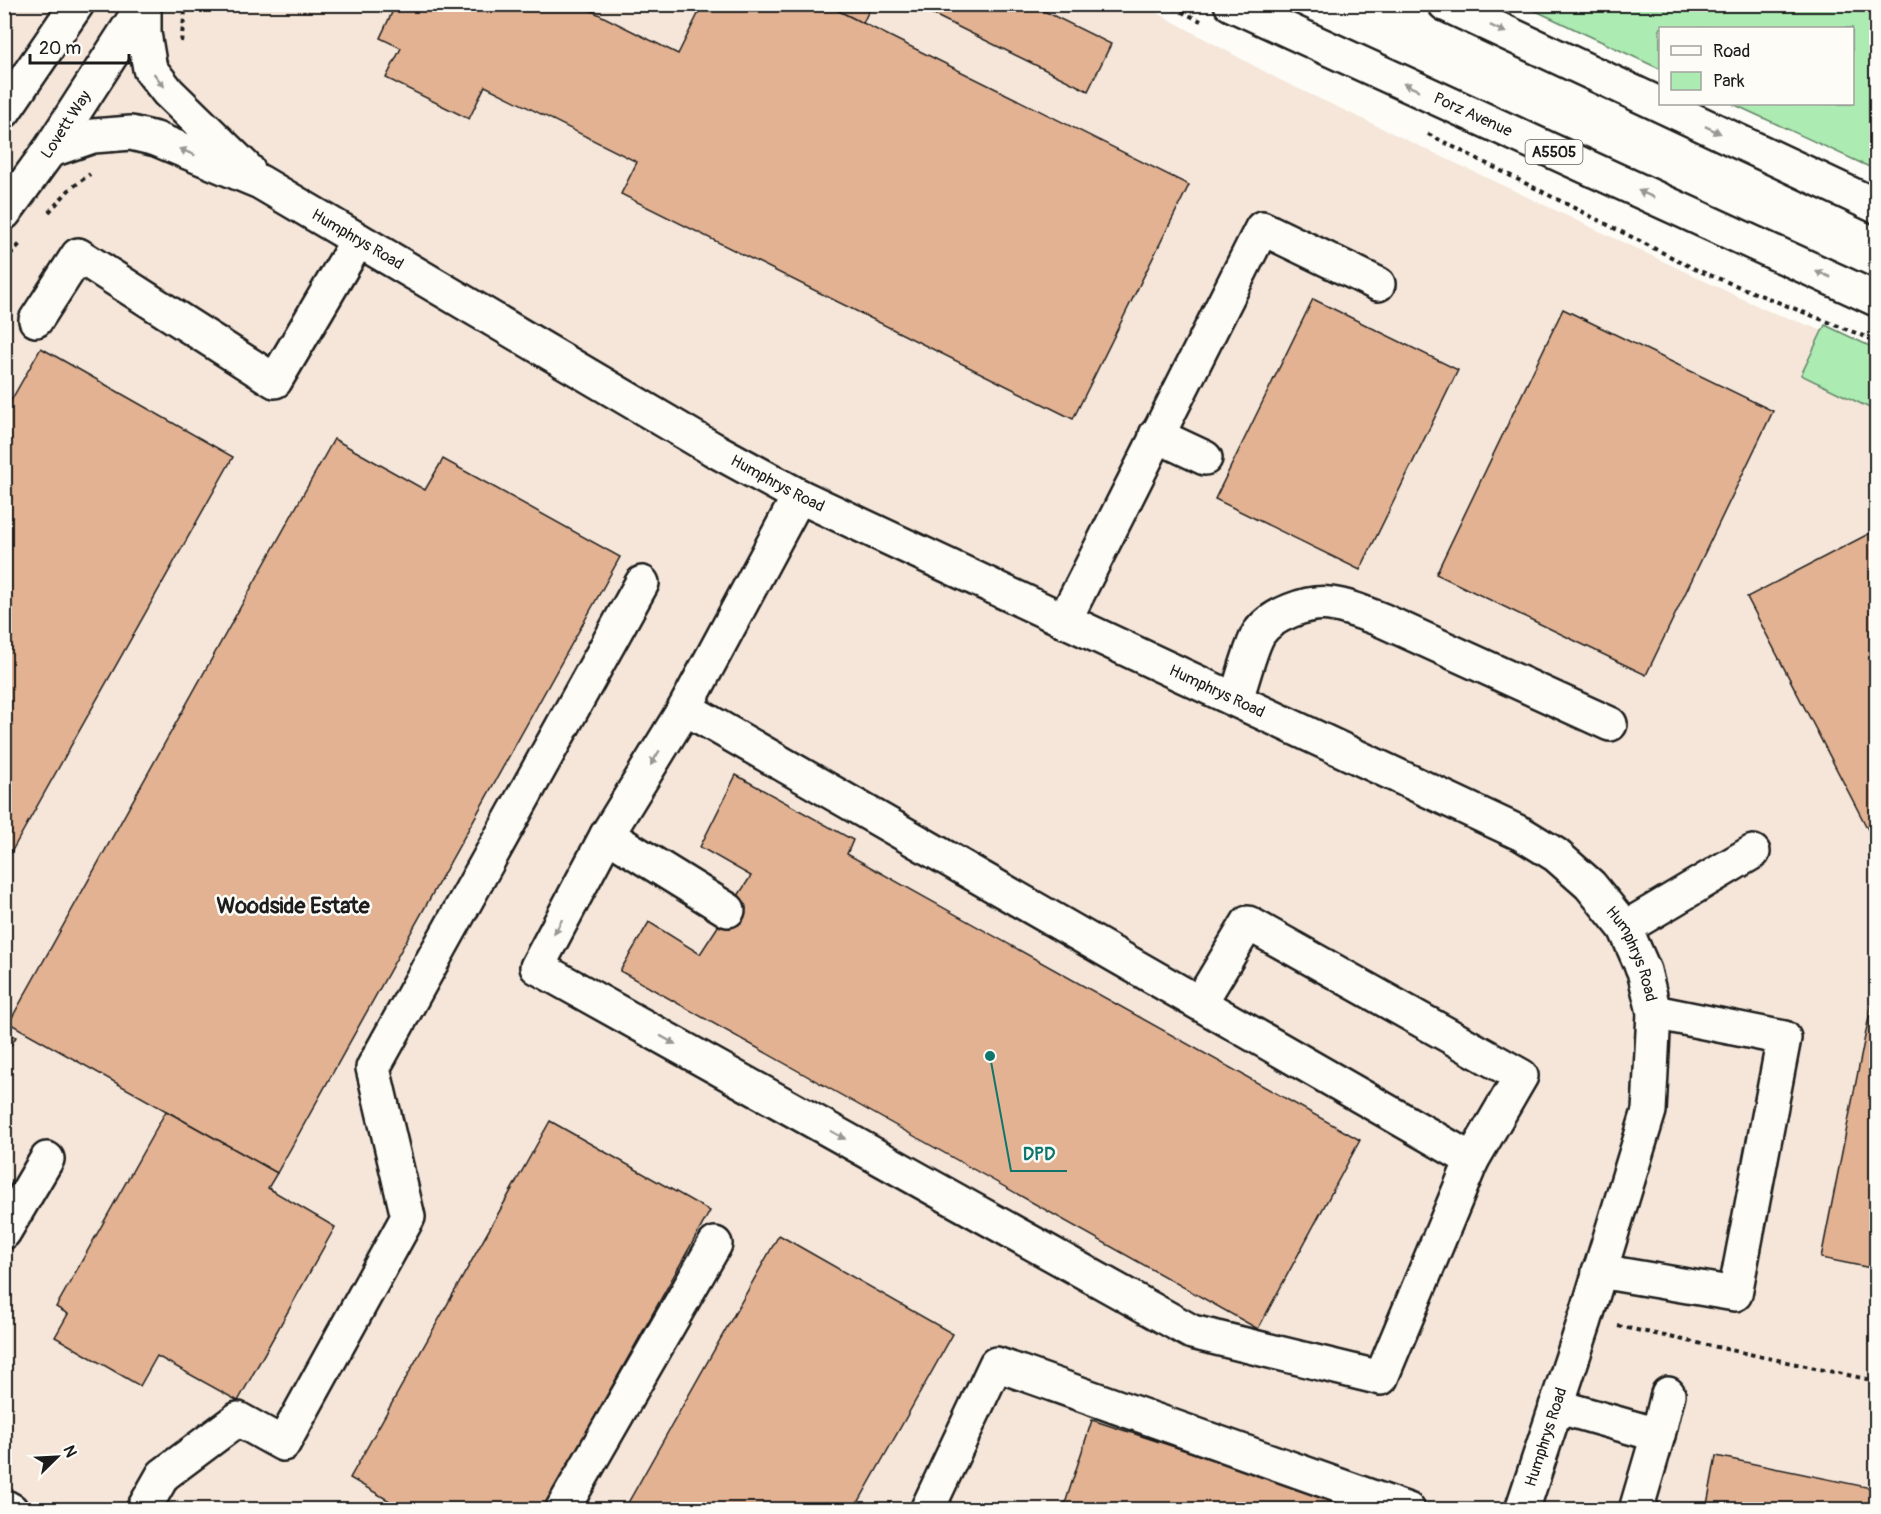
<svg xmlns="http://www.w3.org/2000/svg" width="1881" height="1514" viewBox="0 0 1881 1514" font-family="Pangolin,sans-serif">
	<rect width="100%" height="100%" fill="#fdfcf7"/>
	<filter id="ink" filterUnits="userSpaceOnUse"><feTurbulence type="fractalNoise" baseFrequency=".0167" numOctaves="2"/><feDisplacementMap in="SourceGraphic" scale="12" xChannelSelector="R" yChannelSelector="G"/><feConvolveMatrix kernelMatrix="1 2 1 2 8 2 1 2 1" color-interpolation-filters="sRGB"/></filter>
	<g filter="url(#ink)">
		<!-- built -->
		<path fill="#f5e6d9" d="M5,5h1138l137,75 486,230 110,40v1159l-1871,1z"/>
		<!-- green -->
		<g fill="#acebb2" stroke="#648467" stroke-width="1.5">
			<path d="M1523,5h353v165l-143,-66h119v-76h-192v41z"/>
			<path d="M1825,325l51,24v62l-75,-36z"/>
		</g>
		<!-- building -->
		<g fill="#e2b293" stroke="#1c1c1c" stroke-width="1.5">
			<path d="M396,4h182l100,50 25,-50h122l364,181 -116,234 -452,-225 16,-32 -152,-76 -16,33 -83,-41 15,-30 -21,-10z"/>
			<path d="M825,4h47l-9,19z"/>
			<path d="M912,4h118l81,40 -23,47z"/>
			<path d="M1313,299l145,71 -98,200 -145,-71z"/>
			<path d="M1563,309l210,102 -127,264 -210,-101z"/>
			<path d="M41,348l192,109 -229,408v-452z"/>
			<path d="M334,439l91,51 18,-31 177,98 -343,616 -268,-150z"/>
			<path d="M1876,530v315l-129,-248z"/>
			<path d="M736,775l117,65 -6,14 513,286 -102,189 -638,-358 29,-49 51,32 51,-78 -51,-29z"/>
			<path d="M1876,981v288l-55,-11z"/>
			<path d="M4,1031l12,6 -12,20z"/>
			<path d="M166,1111l111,62 -9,15 67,39 -97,174 -81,-45 -17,30 -85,-49 13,-23 -12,-7z"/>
			<path d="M550,1121l160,90 -167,299h-138l-55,-32z"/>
			<path d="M779,1235l174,99 -99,176h-230z"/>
			<path d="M1092,1420l276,90h-305z"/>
			<path d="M1716,1456l160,33v21h-170z"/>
		</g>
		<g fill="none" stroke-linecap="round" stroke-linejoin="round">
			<defs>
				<g id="minor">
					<path d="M144,4v29l6,36 18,23 80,78"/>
					<path d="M4,111l73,-107"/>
					<path id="s1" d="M49,151l44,-15 38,-3 25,6 104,43 453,267 86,47 723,338 34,21 34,30 35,43 19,43 10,41 -5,99 -64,209 -63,190"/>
					<path id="s2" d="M4,213l45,-62 95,-147"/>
					<path d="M36,320l42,-65 197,126 83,-141"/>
					<path d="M1156,435l49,23"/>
					<path d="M1064,621l198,-393 116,56"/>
					<path d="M1236,700c5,-16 15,-54 23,-67 12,-18 49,-32 71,-29 18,2 36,10 54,17l226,103"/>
					<path d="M685,708l787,452 -91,218 -189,-46 -655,-365 70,-132 78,-127 114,-212"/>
					<path d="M607,835l121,75"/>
					<path d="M1625,928l128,-76"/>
					<path d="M1200,1003l48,-80 273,153 -49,84"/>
					<path d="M4,1232l43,-73"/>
					<path d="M1599,1271l136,23 49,-256 -130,-26"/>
					<path d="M1556,1406l102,29"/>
					<path d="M4,1506l7,4"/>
					<path d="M143,1510l20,-35 75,-56 45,25 125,-227 -35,-149 269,-485"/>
					<path d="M562,1510l153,-266"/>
					<path d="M927,1510l69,-146 412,146"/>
					<path d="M1636,1510l22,-75 10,-41"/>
				</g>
				<g id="major">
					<path id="s3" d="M1231,4l645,295"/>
					<path d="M1445,4l431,202"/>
				</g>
			</defs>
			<!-- minor casing -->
			<use href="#minor" stroke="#1c1c1c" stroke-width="38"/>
			<!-- major casing -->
			<use href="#major" stroke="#1c1c1c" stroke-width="38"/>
			<!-- path -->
			<g stroke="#1c1c1c" stroke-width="4" stroke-dasharray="4.5 4.5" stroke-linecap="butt">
				<path d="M1165,4l36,17"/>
				<path d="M181,42l5,-38"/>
				<path d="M1428,134l269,136 179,71"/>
				<path d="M49,212l20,-22 21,-16"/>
				<path d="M4,261l16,-17"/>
				<path d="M1618,1326l258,55"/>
			</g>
			<!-- minor -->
			<use href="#minor" stroke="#fdfcf7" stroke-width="33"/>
			<!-- major -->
			<use href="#major" stroke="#fdfcf7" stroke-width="33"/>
		</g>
		<!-- one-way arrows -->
		<defs><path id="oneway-solid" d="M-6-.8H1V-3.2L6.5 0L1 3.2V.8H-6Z" transform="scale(1.5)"/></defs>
		<g fill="#989794">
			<use href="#oneway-solid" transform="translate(1498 29) rotate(25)"/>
			<use href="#oneway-solid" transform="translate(159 80) rotate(52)"/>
			<use href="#oneway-solid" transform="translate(1411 87) rotate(-156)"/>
			<use href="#oneway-solid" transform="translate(1713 130) rotate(25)"/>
			<use href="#oneway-solid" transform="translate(187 152) rotate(-158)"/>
			<use href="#oneway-solid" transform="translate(1646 194) rotate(-156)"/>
			<use href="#oneway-solid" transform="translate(1823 274) rotate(-156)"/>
			<use href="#oneway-solid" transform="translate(655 758) rotate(121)"/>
			<use href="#oneway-solid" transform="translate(558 927) rotate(118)"/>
			<use href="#oneway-solid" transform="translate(668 1040) rotate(29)"/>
			<use href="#oneway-solid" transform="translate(838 1135) rotate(29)"/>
		</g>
	</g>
	<g text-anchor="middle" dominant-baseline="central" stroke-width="5" stroke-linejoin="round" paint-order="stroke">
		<!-- shield labels -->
		<rect fill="#fdfcf7" stroke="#605f5e" stroke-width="1.5" x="1525.5" y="140" width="57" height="24" rx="4.5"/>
		<g font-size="15" font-weight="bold" fill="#1c1c1c">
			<text x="1554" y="152">A5505</text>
		</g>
		<!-- street labels -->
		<g font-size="16" fill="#1c1c1c" stroke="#fdfcf7">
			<text stroke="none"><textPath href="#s3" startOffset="266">Porz Avenue</textPath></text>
			<text stroke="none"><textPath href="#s2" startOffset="108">Lovett Way</textPath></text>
			<text stroke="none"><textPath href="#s1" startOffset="336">Humphrys Road</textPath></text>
			<text stroke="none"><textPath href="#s1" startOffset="822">Humphrys Road</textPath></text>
			<text stroke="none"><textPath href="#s1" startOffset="1308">Humphrys Road</textPath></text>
			<text stroke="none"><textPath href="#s1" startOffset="1812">Humphrys Road</textPath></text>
			<text transform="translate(1546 1437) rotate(-72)">Humphrys Road</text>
		</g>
		<!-- district labels -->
		<g font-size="22" font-weight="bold" fill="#1c1c1c" stroke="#fdfcf7">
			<text x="293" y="906">Woodside Estate</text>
		</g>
	</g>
	<!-- callouts -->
	<path fill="none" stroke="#0f766e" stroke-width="2" d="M990 1056L1011 1171H1067"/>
	<circle fill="#0f766e" stroke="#fdfcf7" stroke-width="2" cx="990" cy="1056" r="6"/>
	<g font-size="18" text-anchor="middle" font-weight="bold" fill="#0f766e" stroke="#fdfcf7" stroke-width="5" stroke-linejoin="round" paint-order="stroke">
		<text x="1039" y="1160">DPD</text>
	</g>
	<!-- margin -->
	<rect width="1881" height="1514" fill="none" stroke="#fdfcf7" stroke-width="24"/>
	<rect x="12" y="12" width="1857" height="1490" fill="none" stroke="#1c1c1c" stroke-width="2" filter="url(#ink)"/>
	<!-- legend -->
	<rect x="1659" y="27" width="195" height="78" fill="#fdfcf7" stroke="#a3a29f" stroke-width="1.5"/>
	<rect x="1671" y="46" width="30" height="9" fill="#fdfcf7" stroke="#a3a29f" stroke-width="1.5"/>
	<text x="1713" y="57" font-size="18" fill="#1c1c1c">Road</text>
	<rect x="1671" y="72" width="30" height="18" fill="#acebb2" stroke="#a3a29f" stroke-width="1.5"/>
	<text x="1713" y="87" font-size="18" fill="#1c1c1c">Park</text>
	<!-- north arrow -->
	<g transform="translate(57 1457) rotate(66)" stroke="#fdfcf7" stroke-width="4.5" paint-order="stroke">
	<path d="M0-4.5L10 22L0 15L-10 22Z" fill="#1c1c1c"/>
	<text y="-9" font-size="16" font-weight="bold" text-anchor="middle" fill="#1c1c1c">N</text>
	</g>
	<!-- scale -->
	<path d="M30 54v9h99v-9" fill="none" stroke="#1c1c1c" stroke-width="3"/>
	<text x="39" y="54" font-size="18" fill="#1c1c1c" stroke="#fdfcf7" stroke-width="4.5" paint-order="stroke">20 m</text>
</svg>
